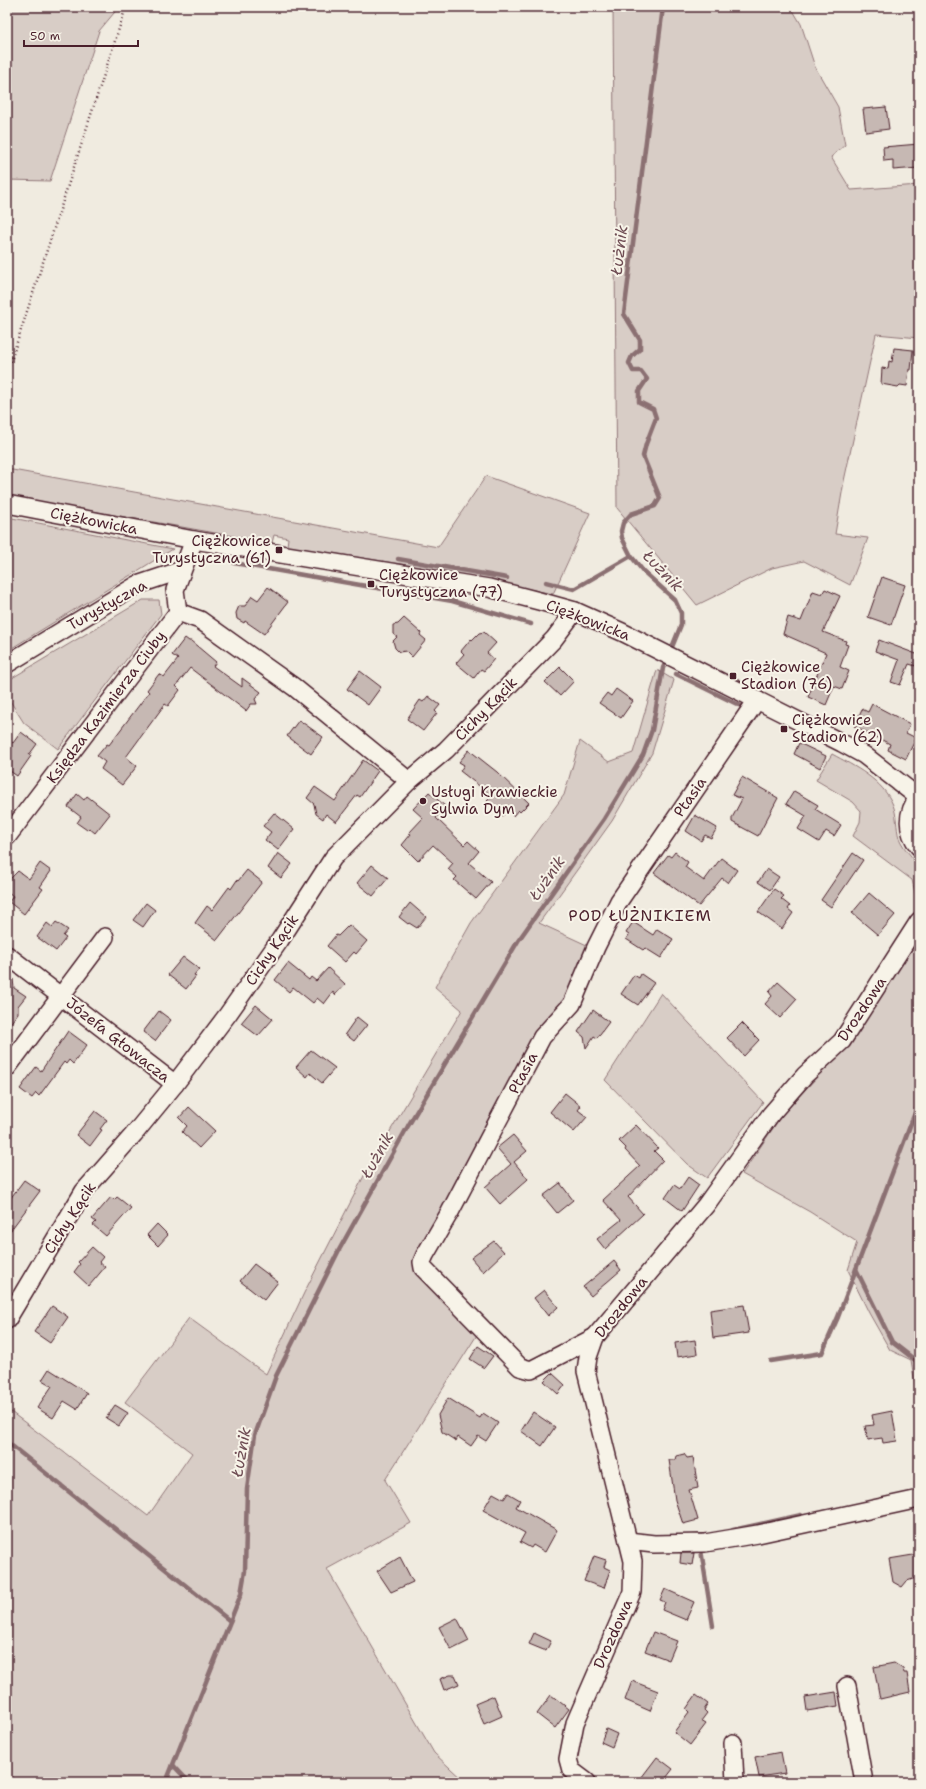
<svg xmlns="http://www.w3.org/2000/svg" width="926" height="1789" viewBox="0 0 926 1789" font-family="'Shantell Sans',sans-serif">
	<rect width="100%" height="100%" fill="#f0ebe0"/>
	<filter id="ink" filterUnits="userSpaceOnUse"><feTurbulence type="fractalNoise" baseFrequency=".025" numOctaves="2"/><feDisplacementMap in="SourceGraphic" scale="8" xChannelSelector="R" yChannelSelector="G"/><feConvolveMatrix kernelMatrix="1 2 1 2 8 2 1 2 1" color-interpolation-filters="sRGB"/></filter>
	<g filter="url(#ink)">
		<!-- green -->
		<g fill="#d8cdc6" stroke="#917678">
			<path d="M7,7h112l-20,24 -49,150 -43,-1z"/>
			<path d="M613,7h178l10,17 14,43 23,40 7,38 -14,12 20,33 68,-5v153l-43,-4 -32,147 -9,53 33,4 -18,47 -46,-24 -32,7 -75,37 -80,-97z"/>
			<path d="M7,469l431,78 48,-71 104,37 -37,81 -121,-25 -145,-23 1,-8 -14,-3 -2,8 -265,-47z"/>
			<path d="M7,517l166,32 -166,102z"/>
			<path d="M143,600h16l2,14 -103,135 -34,-26 -17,-27v-15z"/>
			<path d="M657,670l17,10 -22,73 -40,68 -73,102 50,23 -23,56 -150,257 61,76 -92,145 26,43 -84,46 107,184 31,29h-458v-373l141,107 44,-63 -67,-51 64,-84 77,56 38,-81 63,-123 95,-160 -27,-23 36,-64 93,-128 16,-54 29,21 24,-9z"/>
			<path d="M832,754c22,12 51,26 61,51 4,10 3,22 6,33 3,7 7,12 12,18 10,13 8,26 5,41l-4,-17 -59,-44 7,-14 1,-11 -8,-9 -37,-22z"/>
			<path d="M919,939v469l-8,-48 -21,-10 -21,-37 -21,-43 9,-28 -47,-30 -68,-38 40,-59 71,-77 20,-34z"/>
			<path d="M661,993l102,109 -56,76 -20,-14 -82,-84z"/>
		</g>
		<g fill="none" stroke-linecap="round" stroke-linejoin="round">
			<!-- stream -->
			<g stroke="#8b6f72" stroke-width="4.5">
				<path d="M663,7l-39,307 16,26v9l-8,7 -3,7 4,8h8l6,8 -8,12v11l14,7 3,9 -10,26 -3,12 17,42 -5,8 -24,8 -8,9 -2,8 1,7 9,18 12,15 32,29 6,13v12l-11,27"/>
				<path d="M398,559l109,19"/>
				<path d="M234,563l218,38 79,23"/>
				<path d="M546,582l28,7 57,-33"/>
				<path d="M676,674l67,33"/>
				<path d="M919,1102l-63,167 36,73 27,21"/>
				<path d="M771,1361l51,-8 16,-36 18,-48"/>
				<path d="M7,1442l223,179"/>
				<path d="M733,1530l68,-15"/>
				<path d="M701,1550l12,76"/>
				<path d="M173,1765l16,17"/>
				<path d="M166,1782l75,-188 4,-23 2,-82 8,-54 21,-59 63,-126 69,-124 110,-185 86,-122 39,-64 9,-25 11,-62 4,-9"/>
			</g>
		</g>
		<!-- building -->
		<g fill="#c6b8b3" stroke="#4a1f2b">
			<path d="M886,107l3,22 -23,3 -3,-23z"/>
			<path d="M919,144v24l-26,2v-10l-9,1 -1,-14z"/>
			<path d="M894,348l19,2 -2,20h-2l-2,16 -7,-1 -2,2 -17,-3 1,-16 6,1 1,-8 3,1z"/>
			<path d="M882,577l23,8 -14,40 -23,-8z"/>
			<path d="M268,587l20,15 -24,32 -19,-13 -1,2 -7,-4 -1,-6 3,-7h6l7,-10 6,4z"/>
			<path d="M825,589l15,7 -17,36 23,9 -1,3 3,1 -8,22 9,4 -7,18 -8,-3 -8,19 -18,-8 18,-44 -43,-19 5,-17 13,4 12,-30 9,3z"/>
			<path d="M404,618l17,15 -1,2 6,5 -14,17 -6,-6 -7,1 -4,-4 -2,-7 4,-4 -4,-3v-9l5,-1z"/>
			<path d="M484,632l12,11 -9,10 7,6 -10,12 -3,-2 -7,9 -18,-15 8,-9 -3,-3 10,-12 1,1 7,-7z"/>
			<path d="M185,638l4,3h2l25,21 -3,4 29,21v-9l19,14 -6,7 2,5h-6l-5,7 -56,-43 -14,18 4,4 -12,16 -3,-2 -39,53 11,9 -15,19 -21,-16 4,-7 -8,-6 10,-12 2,1 40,-53 -2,-2 12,-16 5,3 14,-18 -6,-4z"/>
			<path d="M879,640l40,15v12l-10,-3 -9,21 -9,-3 8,-22 -24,-9z"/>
			<path d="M560,667l14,14 -14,15 -15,-14z"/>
			<path d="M360,671l21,16 -13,18 -21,-16z"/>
			<path d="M616,689l17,12 -12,17 -22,-15 8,-10 4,3z"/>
			<path d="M428,696l12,9 -5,6 2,2 -14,18 -16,-12 13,-19 3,2z"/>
			<path d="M872,704l38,20 -4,9 10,5 -10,21 -18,-9 2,-6 -36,-18 8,-17 6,3z"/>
			<path d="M299,720l24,17 -12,17 -24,-18z"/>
			<path d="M21,732l16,12 -8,11 2,1 -14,20 -10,-7v-30l6,4z"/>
			<path d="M799,743l27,13 -6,12 -26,-14z"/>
			<path d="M469,750l28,22 32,31 -9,9 -2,-2 -5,6 -5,-5 -6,5 -15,-15 5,-5 -32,-25 4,-6 -5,-3z"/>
			<path d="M363,760l15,11 -18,26 -3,-2 -21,27 -10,-8 -3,5 -7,-5 -2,-10 -7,-6 8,-11 20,14z"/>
			<path d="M742,777l36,21 -20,38 -26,-14v-4l10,-19 -10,-4z"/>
			<path d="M794,791l24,14 -3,4 26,16 -7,11 -8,-5 -7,11 -21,-13 8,-13 -20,-12z"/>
			<path d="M429,792l17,15 -10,11 28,27 4,-4 11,10 -10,12 22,19 -15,17 -22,-19 3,-3 -9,-8 5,-6 -20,-18 -15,16 -16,-16 9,-11 -2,-1 14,-15 -10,-9z"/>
			<path d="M77,794l7,6 3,-4 23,18 -15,19 -6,-5 -2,2 -10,-7 4,-6 -13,-10z"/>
			<path d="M274,813l20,16 -16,21 -13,-10 6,-8 -8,-6z"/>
			<path d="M695,815l22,13 -6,10 -6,-3 -4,6 -15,-10z"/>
			<path d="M675,852l13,10 -3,5 19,14 17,-23 16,12 -9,13 -6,-5 -23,28 -45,-33 14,-18 3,2z"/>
			<path d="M278,853l14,11 -11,14 -13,-10z"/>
			<path d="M853,853l10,7 -32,47 -10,-7z"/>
			<path d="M40,863l11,8 -11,16 3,2 -19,25 -15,-12 4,-6 -6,-5v-9l11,-11 11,8z"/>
			<path d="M372,865l16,13 -15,18 -16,-13z"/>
			<path d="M767,869l12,8 -9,13 -12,-8z"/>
			<path d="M247,870l15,12 -45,58 -22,-17 12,-17 5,4 17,-23 2,2 6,-9 1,1z"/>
			<path d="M774,889l10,7 -3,3 9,7 -2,3 5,4 -11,16 -24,-17z"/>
			<path d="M869,893l26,22 -17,20 -26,-22z"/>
			<path d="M146,903l9,7 -12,17 -10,-7z"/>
			<path d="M410,903l16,14 -9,11 -8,-5 -1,1 -9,-7z"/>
			<path d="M56,922l12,8 -5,6 3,2 -10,13 -19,-14 10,-14 5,4z"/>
			<path d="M633,922l20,13 4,-6 16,10 -12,19 -16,-10 -2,2 -17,-11 3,-4 -3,-2z"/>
			<path d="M349,925l18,16 -11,13 -2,-2 -9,10 -18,-16 9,-11 2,1z"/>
			<path d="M183,957l16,12 -5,6 2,1 -10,13 -18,-14z"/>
			<path d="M288,963l21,17 2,-3 5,4 12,-13 17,16 -10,11 -2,-3 -9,12 -7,-6 -4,5 -20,-16 -4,5 -14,-12z"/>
			<path d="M641,974l13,9 -16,22 -17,-11 13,-19 5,3z"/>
			<path d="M13,979l1,9 12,8 -8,10v7l-11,15v-48z"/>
			<path d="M778,982l19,17 -17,19 -15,-14 7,-8 -3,-4z"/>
			<path d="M256,1005l17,14 -15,17 -17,-13z"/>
			<path d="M593,1010l16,12 -12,16 -3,-2 -8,12 -2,-11 -6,-5z"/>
			<path d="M159,1011l12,9 -16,21 -12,-9z"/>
			<path d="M357,1017l10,8 -13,16 -9,-7z"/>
			<path d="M742,1023l17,17 -15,16 -17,-18z"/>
			<path d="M68,1031l19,14 -14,19 -4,-4 -3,4 -2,-2 -25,34 -3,-3 -4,5 -12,-9 16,-22 5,4z"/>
			<path d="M311,1050l24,18 -13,15 -12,-10 -3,4 -11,-10z"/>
			<path d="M565,1093l16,13 -3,4 9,7 -13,15 -24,-20z"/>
			<path d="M189,1107l26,24 -16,17 -17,-16 5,-6 -8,-8z"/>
			<path d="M95,1111l12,9 -7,9 2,1 -12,16 -14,-11z"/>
			<path d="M636,1125l22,23 -4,3 9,9 -35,37 15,17 -38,35 -8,-10 24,-19 -18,-20 37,-34 -15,-16 1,-2 -7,-7z"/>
			<path d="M513,1135l14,16 -13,11 14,17 -28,25 -15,-17 26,-23 -14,-16z"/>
			<path d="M688,1177l11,8 -17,26 -17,-13 9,-13 6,4z"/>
			<path d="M24,1180l16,11 -33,44v-32z"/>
			<path d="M560,1183l13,17 -16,13 -14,-17z"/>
			<path d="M111,1197l3,3 3,-3 4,3 10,8 -25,28 -13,-11 3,-3 -4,-3z"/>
			<path d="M157,1224l11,11 -10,11 -11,-11z"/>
			<path d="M494,1241l10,11 -21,20 -12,-14z"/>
			<path d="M92,1247l11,10 -4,5 6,5 -16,19 -15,-14 6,-8 -2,-2z"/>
			<path d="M614,1261l7,9 -30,26 -8,-9z"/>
			<path d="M254,1264l24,18 -14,18 -24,-19z"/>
			<path d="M544,1290l14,17 -10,9 -14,-18z"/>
			<path d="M744,1305l5,28 -36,5 -3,-28z"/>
			<path d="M52,1306l16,11 -18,26 -16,-11z"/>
			<path d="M695,1340l2,14 -20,3 -2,-14z"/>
			<path d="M478,1346l15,10 -9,12 -14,-9z"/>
			<path d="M49,1369l38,24 -10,16 -13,-8 -11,17 -16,-10 15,-22 -10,-6z"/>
			<path d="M552,1373l13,12 -7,9 -14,-13z"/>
			<path d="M448,1398l32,20 3,-5 15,10 -12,18 -8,-5 -7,10 -13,-9 -2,4 -14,-9 -4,-17z"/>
			<path d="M115,1405l13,8 -9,13 -13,-8z"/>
			<path d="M892,1411l5,30 -14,2 -1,-5 -14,2 -3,-14 9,-1 -2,-10z"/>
			<path d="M533,1412l22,15 -13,19 -21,-15z"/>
			<path d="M684,1454l3,4 6,-1 5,31 -9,2 9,30 -15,4 -8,-24 -6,-40h6l1,-4z"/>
			<path d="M493,1493l11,6 4,-6 12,7 -4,7 41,23 -12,22 -12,-7 -2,3 -11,-6 5,-9 -42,-23z"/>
			<path d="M681,1553h13l-2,12 -12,-2z"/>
			<path d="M919,1554v23l-12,4 -5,6 -9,-5 -4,-23z"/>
			<path d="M594,1556l12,4 -2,7 6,3 -6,18 -20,-7z"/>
			<path d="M400,1557l13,25 -22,10 -14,-21z"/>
			<path d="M665,1589l29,13 -8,18 -24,-10 3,-8 -5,-2z"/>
			<path d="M457,1618l12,23 -18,9 -12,-23z"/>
			<path d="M653,1632l24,9 -8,19 -24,-9z"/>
			<path d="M534,1633l17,8 -5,10 -17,-7z"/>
			<path d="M894,1663l9,6 1,4h3l3,19 -30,7 -6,-32z"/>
			<path d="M450,1675h5l4,9 -15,6 -4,-11z"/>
			<path d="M632,1681l26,10 -8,20 -25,-11z"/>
			<path d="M836,1692l2,14 -31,5 -2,-14z"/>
			<path d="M551,1695l18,14 -14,19 -18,-14z"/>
			<path d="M696,1695l12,9 -4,6 3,3 -6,8 5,3 -16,21 -16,-13 15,-20 -3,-3z"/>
			<path d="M494,1696l8,20 -18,8 -9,-20z"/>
			<path d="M606,1729l11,5 -5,13 -11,-5z"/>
			<path d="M781,1752l4,21 -26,4 -4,-20z"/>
			<path d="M657,1757l16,12 -10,13h-25z"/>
		</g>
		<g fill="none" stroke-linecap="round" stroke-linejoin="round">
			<defs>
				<g id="minor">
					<path d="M7,504l187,36 295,48 50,13 36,10 47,21 220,111 22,12 54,42"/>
					<path d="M178,612l22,8 94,67 115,94"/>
					<path d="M7,664l130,-79 45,-15"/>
					<path d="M919,797c-13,15 -13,34 0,50"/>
					<path d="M7,837l171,-225 -3,-22 19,-50"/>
					<path d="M7,955l168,129"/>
					<path d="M7,1068l98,-131"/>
					<path d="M7,1320l77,-129 50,-57 41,-50 53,-70 52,-74 53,-82 76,-77 37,-31 108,-111 21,-28"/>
					<path d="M595,1337l-64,33 -11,-3 -97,-99 -1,-6 3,-7 25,-43 92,-175 30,-33 24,-57 23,-46 138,-201"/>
					<path d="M628,1541l26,3 51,-1 53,-9 161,-35"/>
					<path d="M847,1686l17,96"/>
					<path d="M733,1743l2,39"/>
					<path d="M587,1782l-16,-12 -3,-11 7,-36 57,-131 1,-31 -47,-190 2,-14 7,-20 111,-132 65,-91 34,-39 37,-34 77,-120"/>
				</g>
			</defs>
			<!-- minor casing -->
			<use href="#minor" stroke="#4a1f2b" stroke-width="20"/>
			<!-- path -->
			<path stroke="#4a1f2b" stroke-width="2.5" stroke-dasharray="1 3" stroke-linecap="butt" d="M7,373l119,-366"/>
			<!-- minor -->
			<use href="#minor" stroke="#f7f3e8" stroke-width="17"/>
		</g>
	</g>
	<!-- markers -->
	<g fill="#4a1f2b" stroke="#f7f3e8" stroke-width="1.5">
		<rect x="275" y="546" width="8" height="8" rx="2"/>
		<rect x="367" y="580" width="8" height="8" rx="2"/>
		<rect x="729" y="672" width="8" height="8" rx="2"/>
		<rect x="780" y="725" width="8" height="8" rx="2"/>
		<circle cx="423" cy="801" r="4"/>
	</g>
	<g text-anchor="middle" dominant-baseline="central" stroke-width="4" stroke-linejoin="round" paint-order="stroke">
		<!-- street labels -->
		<g font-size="15" fill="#4a1f2b" stroke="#f7f3e8">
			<text transform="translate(94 521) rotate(11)">Ciężkowicka</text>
			<text transform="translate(107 605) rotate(-29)">Turystyczna</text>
			<text transform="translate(588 620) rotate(21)">Ciężkowicka</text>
			<text transform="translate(106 707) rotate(-53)">Księdza Kazimierza Ciuby</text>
			<text transform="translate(486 709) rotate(-46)">Cichy Kącik</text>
			<text transform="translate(690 797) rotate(-55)">Ptasia</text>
			<text transform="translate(272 950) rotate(-56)">Cichy Kącik</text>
			<text transform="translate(862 1009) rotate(-56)">Drozdowa</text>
			<text transform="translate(118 1040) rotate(38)">Józefa Głowacza</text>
			<text transform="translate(523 1073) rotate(-62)">Ptasia</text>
			<text transform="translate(70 1218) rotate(-57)">Cichy Kącik</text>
			<text transform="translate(621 1307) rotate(-51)">Drozdowa</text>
			<text transform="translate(613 1634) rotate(-66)">Drozdowa</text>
		</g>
		<!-- poi labels -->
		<g font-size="15" fill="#4a1f2b" stroke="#f7f3e8" text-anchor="start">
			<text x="271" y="541" text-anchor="end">Ciężkowice<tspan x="271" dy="17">Turystyczna (61)</tspan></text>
			<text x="379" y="575">Ciężkowice<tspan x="379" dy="17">Turystyczna (77)</tspan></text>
			<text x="741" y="667">Ciężkowice<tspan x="741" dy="17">Stadion (76)</tspan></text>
			<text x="792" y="720">Ciężkowice<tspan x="792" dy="17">Stadion (62)</tspan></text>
			<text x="431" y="792">Usługi Krawieckie<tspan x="431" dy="17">Sylwia Dym</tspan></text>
		</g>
		<!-- water labels -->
		<g font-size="16" font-style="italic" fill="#704e55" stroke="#f7f3e8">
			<text transform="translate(619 250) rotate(-83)">Łużnik</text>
			<text transform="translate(663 571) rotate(46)">Łużnik</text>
			<text transform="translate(547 878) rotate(-55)">Łużnik</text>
			<text transform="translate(377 1155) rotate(-61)">Łużnik</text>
			<text transform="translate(241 1452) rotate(-80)">Łużnik</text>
		</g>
		<!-- neighbourhood labels -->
		<g font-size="16" letter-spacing="1" fill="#4a1f2b" stroke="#f7f3e8">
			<text x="640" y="915">POD ŁUŻNIKIEM</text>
		</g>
	</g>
	<!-- margin -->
	<rect width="926" height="1789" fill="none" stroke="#f7f3e8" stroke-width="24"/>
	<rect x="12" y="12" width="902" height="1765" fill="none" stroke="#4a1f2b" stroke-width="1.5" filter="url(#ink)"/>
	<!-- scale -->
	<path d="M24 40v6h114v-6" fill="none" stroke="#4a1f2b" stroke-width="2"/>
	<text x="30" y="40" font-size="12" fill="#4a1f2b" stroke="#f7f3e8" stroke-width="3" paint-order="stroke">50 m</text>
</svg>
